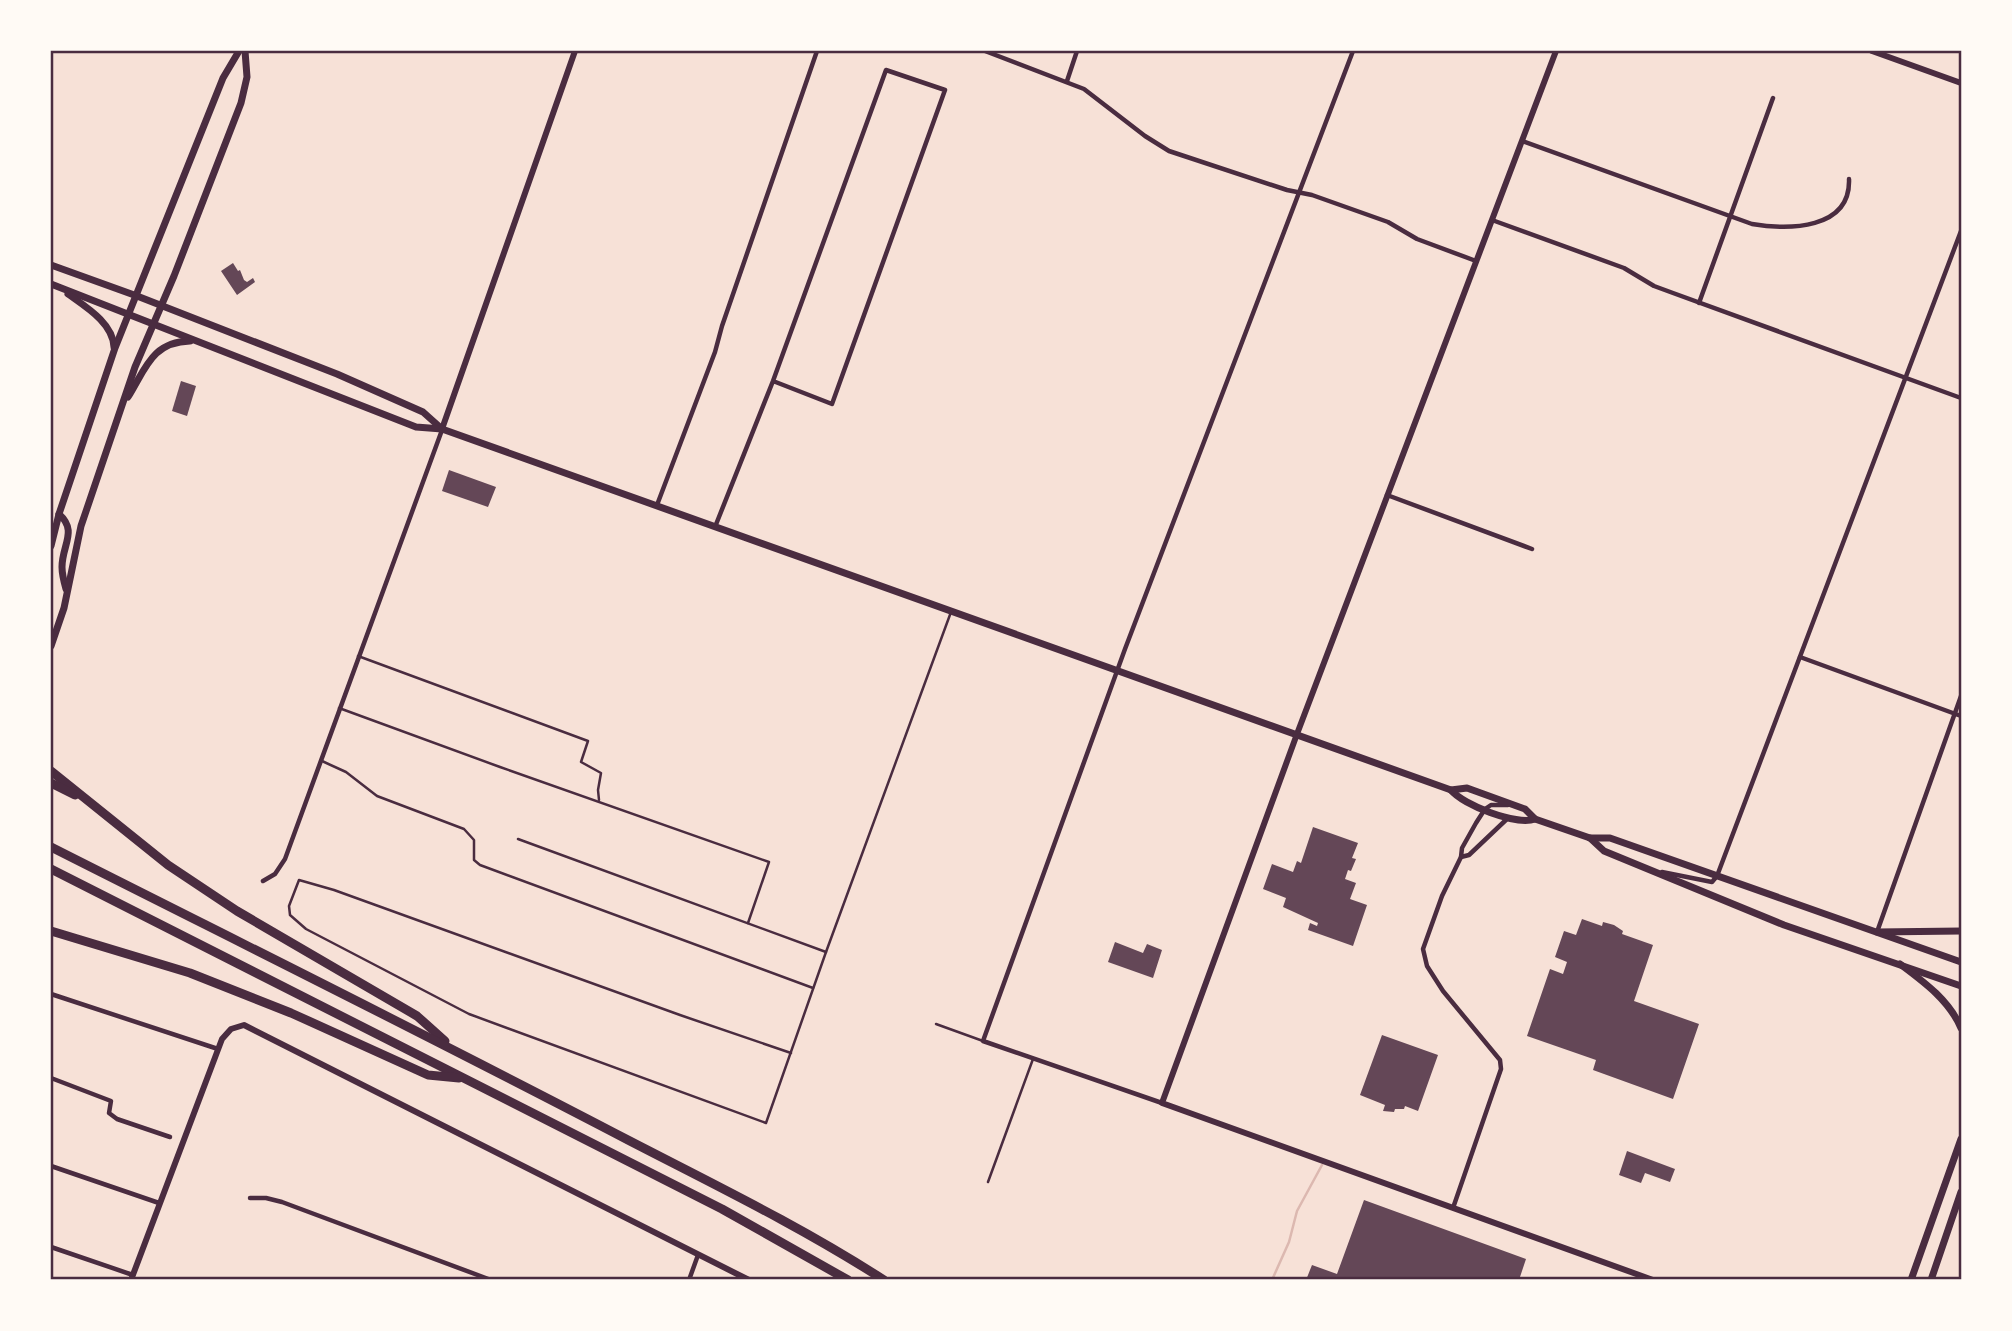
<svg xmlns="http://www.w3.org/2000/svg" width="2012" height="1331" viewBox="0 0 2012 1331" font-family="'PT Sans Narrow',sans-serif">
	<rect width="100%" height="100%" fill="#f7e1d7"/>
	<g fill="none" stroke-linecap="round" stroke-linejoin="round">
		<!-- stream -->
		<path stroke="#dcb8b0" stroke-width="2.5" d="M1272,1280l17,-38 8,-31 25,-46"/>
	</g>
	<!-- building -->
	<g fill="#644757">
		<path d="M233,263l5,8 2,-1 4,10 3,2 6,-4 2,4 -18,13 -16,-24z"/>
		<path d="M181,381l15,5 -9,30 -15,-5z"/>
		<path d="M449,470l47,17 -8,20 -46,-16z"/>
		<path d="M1313,827l45,16 -6,15 4,1 -5,12 -3,-1 -3,9 11,4 -6,16 17,6 -14,41 -45,-16 2,-7 7,3 1,-3 -35,-16 3,-9 -23,-9 9,-25 21,8 4,-11 4,2z"/>
		<path d="M1582,919l20,7 1,-4 11,3 9,6 -1,3 31,11 -19,56 65,23 -26,75 -80,-29 3,-10 -69,-24 23,-67 13,5 4,-12 -12,-5 9,-26 12,4z"/>
		<path d="M1115,942l28,11 4,-9 15,6 -9,28 -45,-16z"/>
		<path d="M1382,1035l56,20 -20,56 -13,-5 -1,3h-9l-1,3 -11,-1 2,-6 -25,-10z"/>
		<path d="M1627,1151l48,18 -5,13 -25,-9 -4,10 -22,-8z"/>
		<path d="M1364,1200l162,59 -7,21h-213l6,-15 25,9z"/>
	</g>
	<g fill="none" stroke-linecap="round" stroke-linejoin="round">
		<!-- service -->
		<g stroke="#4a2c40" stroke-width="2.5">
			<path d="M358,656l230,85 -7,21 20,11 -3,17 1,10"/>
			<path d="M339,708l161,59 269,95 -21,61"/>
			<path d="M322,761l24,11 31,24 87,33 10,11v20l6,5 333,123"/>
			<path d="M518,839l308,113"/>
			<path d="M936,1024l47,17"/>
			<path d="M791,1053l-111,-38 -346,-125 -35,-10 -10,26 1,9 16,14 163,85 297,109 60,-171 125,-340"/>
			<path d="M988,1182l45,-123"/>
		</g>
		<!-- minor -->
		<g stroke="#4a2c40" stroke-width="4.5">
			<path d="M985,51l99,38 61,47 24,15 118,39 25,5 76,27 29,17 59,22"/>
			<path d="M1067,81l10,-30"/>
			<path d="M1522,141l230,83c36,6 99,6 97,-45"/>
			<path d="M1492,220l132,48 30,18 19,7 288,105"/>
			<path d="M1699,303l74,-205"/>
			<path d="M1387,495l145,54"/>
			<path d="M657,505l58,-153 7,-26 95,-275"/>
			<path d="M715,527l58,-146 113,-311 59,20 -113,314 -59,-23"/>
			<path d="M1800,657l161,59"/>
			<path d="M1461,857l8,-2 39,-37"/>
			<path d="M1662,872l50,10 5,-6 244,-645"/>
			<path d="M263,881l12,-7 10,-15 157,-429"/>
			<path d="M1877,932l84,-236"/>
			<path d="M51,994l167,55"/>
			<path d="M51,1078l60,23 -2,12 8,6 53,18"/>
			<path d="M1162,1103l-179,-62 142,-392 228,-598"/>
			<path d="M51,1166l108,37"/>
			<path d="M250,1198h16l16,4 209,78"/>
			<path d="M1453,1208l48,-139 -1,-9 -57,-69 -16,-25 -4,-17 19,-53 19,-39 1,-9 14,-25 9,-14 6,-4h17"/>
			<path d="M51,1247l82,28"/>
			<path d="M689,1280l9,-25"/>
		</g>
		<!-- tertiary -->
		<g stroke="#4a2c40" stroke-width="6">
			<path d="M1556,51l-259,683 -135,369 491,177"/>
			<path d="M1872,51l89,32"/>
			<path d="M442,429l133,-378"/>
			<path d="M131,1280l91,-241 9,-10 13,-4 505,255"/>
		</g>
		<!-- secondary -->
		<g stroke="#4a2c40" stroke-width="7">
			<path d="M51,265l86,31 200,78 86,38 19,17"/>
			<path d="M51,284l365,143 26,2 1009,361c12,15 66,36 84,29"/>
			<path d="M68,294c18,13 45,29 46,53"/>
			<path d="M128,397c18,-29 24,-55 62,-56"/>
			<path d="M59,514c19,17 3,31 3,53 0,7 2,15 4,22"/>
			<path d="M51,546l8,-32 56,-166 108,-270 16,-27"/>
			<path d="M51,646l13,-38 17,-82 54,-159 39,-91 67,-173 6,-26 -2,-26"/>
			<path d="M1451,790l16,-2 58,21 10,10 55,19 14,13 180,74 177,61"/>
			<path d="M1590,838h20l351,124"/>
		</g>
		<!-- primary -->
		<g stroke="#4a2c40" stroke-width="7">
			<path d="M1877,932l84,-1"/>
			<path d="M1900,964c24,18 49,36 61,64"/>
			<path d="M1911,1280l50,-141"/>
			<path d="M1931,1280l30,-88"/>
		</g>
		<!-- motorway -->
		<g stroke="#4a2c40" stroke-width="9">
			<path d="M51,771l117,94 69,46 180,105 28,25"/>
			<path d="M51,783l24,12"/>
			<path d="M51,847c192,97 386,193 577,293 87,45 174,87 256,140"/>
			<path d="M51,869l671,340 126,71"/>
			<path d="M51,931l139,42 101,40 137,62 31,3"/>
		</g>
	</g>
	<!-- border -->
	<rect width="2012" height="1331" fill="none" stroke="#fffaf5" stroke-width="105"/>
	<rect x="52" y="52" width="1908" height="1226" fill="none" stroke="#4a2c40" stroke-width="2.5"/>
</svg>
